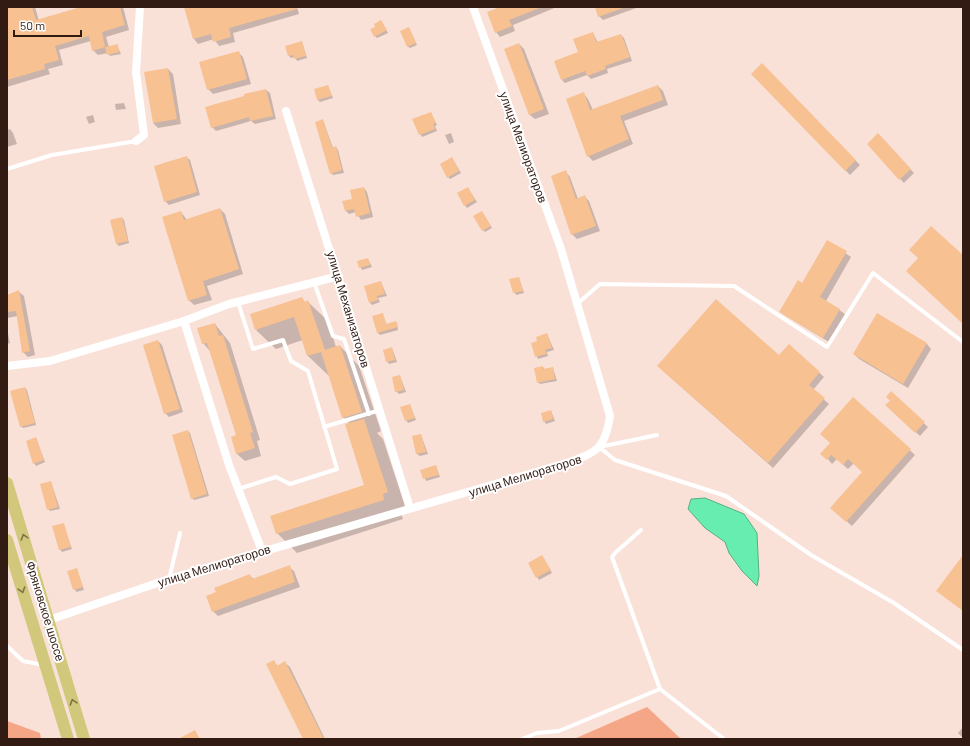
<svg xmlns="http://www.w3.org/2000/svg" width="970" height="746" viewBox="0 0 970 746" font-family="Barlow,sans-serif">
	<rect width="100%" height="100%" fill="#fae1d8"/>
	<!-- green -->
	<g fill="#f5a687">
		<path d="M647,707l34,32h-107z"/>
		<path d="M7,721l33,12 1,6h-34z"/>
	</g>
	<!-- water -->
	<path fill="#68edb1" stroke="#58ae82" d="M705,498l39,16 13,19 2,43 -2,10 -15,-15 -13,-18 -4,-11 -20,-14 -17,-19 3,-10z"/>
	<!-- shadow -->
	<g fill="#0003">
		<path d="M7,7h28l4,14 46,-14h38l6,23 -23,7 3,10 8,-2 4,9 -11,2 -2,-3 -10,2 -5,-5 -2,-9 -32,9 4,15 -15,4 2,5 -43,13z"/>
		<path d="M185,7h112l2,7 -66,19 2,9 -16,4 -5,-7 -16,5 -4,-5z"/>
		<path d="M502,7h55l-44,18 2,6 -15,6 -4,-5z"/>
		<path d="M596,7h43l-36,13 -4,-4z"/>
		<path d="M381,21l7,12 -11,5 -2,-2 1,-9z"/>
		<path d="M409,28l8,17 -7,3 -3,-2z"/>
		<path d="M593,33l5,10 23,-8 3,3 8,23 -25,8 1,4 -17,6 -4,-4 -22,8 -3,-3z"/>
		<path d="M302,42l5,16 -10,3 -2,-4 -4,1 -2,-2z"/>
		<path d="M519,44l5,5 25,65 -14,5 -5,-4z"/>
		<path d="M238,52l5,5 8,27 -38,10 -5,-5z"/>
		<path d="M762,64l98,101 -10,10 -98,-101z"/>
		<path d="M168,69l5,5 8,50 -23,4 -5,-5z"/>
		<path d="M328,86l5,12 -13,4 -2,-2z"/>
		<path d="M658,86l5,5 5,14 -44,16 9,23 -40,17 -5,-5 -4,-62 4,5 5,11z"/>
		<path d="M266,90l4,3 6,26 -21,5 -4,-3 -35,10 -4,-4 34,-30z"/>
		<path d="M124,103l2,6 -10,1 -1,-6z"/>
		<path d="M431,113l6,12 -2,1 2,5 -15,6 -8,-17z"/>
		<path d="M93,115l2,7 -6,2 -3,-7z"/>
		<path d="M323,120l10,28 3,-1 2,3 6,23 -11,2 -2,-2z"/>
		<path d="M10,129l3,4 4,11 -10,3v-17z"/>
		<path d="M451,133l3,9 -5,2 -4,-9z"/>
		<path d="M882,138l32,35 -10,10 -36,-39z"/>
		<path d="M186,157l4,3 10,35 -31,10 -4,-4z"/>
		<path d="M452,158l9,15 -11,6 -2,-2z"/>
		<path d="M566,172l4,5 8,22 7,-2 4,4 11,30 -23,8 -5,-5z"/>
		<path d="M364,188l3,4 6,25 -12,3 -5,-8 -7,2 -4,-4z"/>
		<path d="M468,188l9,14 -10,6 -9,-14z"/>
		<path d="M220,209l5,5 18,60 -36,12 5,14 -18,5 -5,-5 -8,-88 6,8z"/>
		<path d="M484,215l8,13 -7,4 -2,-2z"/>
		<path d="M122,218l2,2 5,23 -10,3 -2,-2z"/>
		<path d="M828,241l23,16 -25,44 19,13 -16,28 -43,-26 -5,-5 22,-26z"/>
		<path d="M368,259l4,8 -10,3 -4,-8z"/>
		<path d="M519,278l5,15 -8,2 -6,-15z"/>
		<path d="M381,282l6,14 -9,2 2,4 -8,3 -2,-2z"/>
		<path d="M19,292l5,4 11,59 -7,2 -5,-5 -5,-36 -11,2v-22z"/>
		<path d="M301,298l4,4h3l20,19 8,26 4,-1 19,20 22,65 -4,2 6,6 24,73 -6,1 2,6 -106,34 -20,-20 88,-48 -15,-61 -7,-7 -14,-42h-1l-20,-19 -5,-16 -27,9 -20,-19z"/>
		<path d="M382,314l5,11 9,-3 1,1 1,7 -18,5 -2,-2 -4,-16z"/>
		<path d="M215,324l15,19 30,97 -3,1 4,15 -16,5 -8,-7v-18l-27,-85 -7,-8z"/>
		<path d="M7,329l3,14 -3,1z"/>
		<path d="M547,334l7,16 -7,2 1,4 -10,3 -6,-15 7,-2z"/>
		<path d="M158,341l4,4 21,67 -14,5 -4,-4z"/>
		<path d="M927,344l4,5 -23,39 -49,-29 -5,-5z"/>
		<path d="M789,345l35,32 -11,13 16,14 -56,64 -110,-97 116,-15z"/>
		<path d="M392,348l5,14 -8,2 -2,-3z"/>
		<path d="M543,367l2,3 8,-2 4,13 -17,3 -2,-2z"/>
		<path d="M400,376l6,16 -7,2 -3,-3z"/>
		<path d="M25,388l2,2 9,35 -13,3 -2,-2z"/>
		<path d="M891,393l37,34 -8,9 -33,-31 4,-4z"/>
		<path d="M853,398l62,57 -63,71 -15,-13 27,-41 -10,-9 -6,6 -11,-10 -5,5 -5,-6 4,-15z"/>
		<path d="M410,405l6,15 -8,3 -2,-3z"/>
		<path d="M551,411l4,10 -9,3 -2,-3z"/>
		<path d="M188,431l2,2 19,63 -15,4 -2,-2z"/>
		<path d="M421,435l7,19 -8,2 -3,-2z"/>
		<path d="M36,438l9,24 -9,4 -2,-3z"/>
		<path d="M436,466l4,11 -14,4 -4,-10z"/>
		<path d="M51,482l9,27 -10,2 -2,-2z"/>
		<path d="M63,524l9,25 -10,3 -2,-3z"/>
		<path d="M542,556l10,17 -13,7 -10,-17z"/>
		<path d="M289,567l5,4 6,16 -82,29 -5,-5 4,-18 33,-17 4,3z"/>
		<path d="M77,570l7,20 -8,2 -8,-20z"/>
		<path d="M274,662l4,4 7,-3 5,4 35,72h-21z"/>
		<path d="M963,727v11l-5,-5z"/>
	</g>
	<!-- building -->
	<g fill="#f7c192">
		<path d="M7,7h25l4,13 45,-13h39l5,18 -23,7 3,15 -13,4 -3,-15 -34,10 4,14 -15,4 1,5 -38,11z"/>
		<path d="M184,7h112l1,2 -68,19 2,9 -18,5 -2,-8 -18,5z"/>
		<path d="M500,7h42l-33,13 3,6 -17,7 -8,-21z"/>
		<path d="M595,7h28v1l-25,9z"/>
		<path d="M381,20l6,10 -13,7 -4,-8 5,-2 -1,-3z"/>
		<path d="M409,27l7,16 -9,4 -7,-16z"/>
		<path d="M593,32l3,10 25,-8 9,23 -25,9 1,3 -19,7 -2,-5 -24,9 -7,-19 24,-9 -5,-13z"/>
		<path d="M302,41l4,15 -12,3 -1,-4 -5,1 -3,-10z"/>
		<path d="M519,43l25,66 -15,6 -25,-66z"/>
		<path d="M118,44l1,8 -12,3 -2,-8z"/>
		<path d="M239,51l8,28 -40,11 -8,-28z"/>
		<path d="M762,63l94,97 -11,11 -94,-97z"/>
		<path d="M168,68l9,51 -24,4 -9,-51z"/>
		<path d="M328,85l4,11 -15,4 -3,-11z"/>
		<path d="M658,85l5,15 -43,16 9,23 -42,18 -21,-58 18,-7 6,18z"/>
		<path d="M266,89l7,27 -23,5 -1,-4 -38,11 -6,-21 39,-11v-2z"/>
		<path d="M431,112l5,11 -3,1 2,5 -16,6 -7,-16z"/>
		<path d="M323,119l9,29 4,-2 6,24 -12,4 -15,-52z"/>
		<path d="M878,133l33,36 -12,11 -32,-36z"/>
		<path d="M187,156l10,36 -33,10 -10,-36z"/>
		<path d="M452,157l7,14 -12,7 -7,-14z"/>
		<path d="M566,170l10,29 9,-4 11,31 -25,9 -20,-59z"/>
		<path d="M364,187l6,26 -14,4 -2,-8 -9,2 -3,-10 10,-2 -2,-9z"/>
		<path d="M468,187l7,13 -11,6 -7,-13z"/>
		<path d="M220,208l19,61 -36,12 4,14 -19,6 -26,-84 19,-6 3,9z"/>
		<path d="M482,211l9,15 -9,5 -9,-15z"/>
		<path d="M122,217l6,24 -12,3 -6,-24z"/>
		<path d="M931,226l32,29v69l-57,-53 12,-13 -9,-8z"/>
		<path d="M827,240l20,11 -27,46 20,12 -17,29 -44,-26 19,-32 4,3z"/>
		<path d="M368,258l2,7 -11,3 -2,-7z"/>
		<path d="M519,277l4,14 -10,2 -4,-14z"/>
		<path d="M381,281l4,13 -8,2 1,4 -9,3 -5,-17z"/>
		<path d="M19,290l11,61 -8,2 -6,-42 -9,1v-17z"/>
		<path d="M302,297l3,5 3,-2 17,50 15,-5 22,67 -20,6 -21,-66 -14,4 -13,-39 -39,13 -5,-16z"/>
		<path d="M716,299l63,56 10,-11 31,28 -11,13 16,13 -57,65 -111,-97z"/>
		<path d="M383,313l3,11 10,-3 2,6 -21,6 -5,-17z"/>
		<path d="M877,313l50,30 -24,41 -50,-30z"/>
		<path d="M215,323l4,13 4,-1 30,97 -3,1 5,15 -19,6 -5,-17 5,-2 -29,-92 -5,1 -5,-16z"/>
		<path d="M547,333l5,15 -7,2 2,4 -12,3 -4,-14 6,-2 -1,-4z"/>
		<path d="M158,340l22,69 -16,5 -21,-69z"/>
		<path d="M392,347l3,13 -9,2 -3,-12z"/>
		<path d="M543,366v3l10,-2 2,12 -18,4 -3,-15z"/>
		<path d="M400,375l4,15 -9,2 -3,-15z"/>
		<path d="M25,387l10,36 -15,4 -10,-36z"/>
		<path d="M891,391l34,31 -10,11 -30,-28 5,-4 -4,-4z"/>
		<path d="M853,397l58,52 -65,73 -16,-14 32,-36 -14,-13 -5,6 -12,-10 -4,5 -7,-6 10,-11 -10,-9z"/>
		<path d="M410,404l5,14 -10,3 -5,-14z"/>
		<path d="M551,410l2,9 -10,3 -2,-9z"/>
		<path d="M364,419l24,73 -5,2 1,6 -108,34 -6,-18 94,-31 -19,-61z"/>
		<path d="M188,430l19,64 -16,5 -19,-64z"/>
		<path d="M421,434l5,18 -10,2 -4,-18z"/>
		<path d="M36,437l8,23 -11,4 -7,-23z"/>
		<path d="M436,465l3,10 -16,4 -3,-9z"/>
		<path d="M51,481l7,26 -11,3 -7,-26z"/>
		<path d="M64,523l7,24 -12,3 -7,-24z"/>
		<path d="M542,555l9,15 -15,8 -8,-15z"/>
		<path d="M963,555v56l-27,-20z"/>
		<path d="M290,565l5,17 -83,30 -6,-16 10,-4 -2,-4 36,-14 2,5z"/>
		<path d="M77,568l6,19 -10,3 -6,-19z"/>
		<path d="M274,660l3,6 8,-5 39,78h-21l-37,-75z"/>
		<path d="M195,730l5,9h-22z"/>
	</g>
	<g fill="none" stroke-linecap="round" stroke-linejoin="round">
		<!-- service -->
		<g stroke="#fff" stroke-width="4">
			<path d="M7,169l45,-14 84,-14"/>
			<path d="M314,282l19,54 11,3 25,75"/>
			<path d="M238,302l15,47 30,-9 8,21 17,10 29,98 -47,15 -14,-7 -38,12"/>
			<path d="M577,304l23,-20 134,2 93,61 46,-74 90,69"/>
			<path d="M324,427l56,-17"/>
			<path d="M657,435l-58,12 16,13 111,36 85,59 83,48 69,47"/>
			<path d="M641,530l-25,22 -4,5 48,132"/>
			<path d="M169,579l11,-46"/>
			<path d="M7,646l16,15 20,4"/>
			<path d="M522,739l15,-6 22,-2 101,-42 64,50"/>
		</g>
		<!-- minor -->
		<g stroke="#fff" stroke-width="8">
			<path d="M286,111l124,397"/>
			<path d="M136,141l8,-6 -8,-63 4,-65"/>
			<path d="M184,321l45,144 33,86"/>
			<path d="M7,366l43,-5 134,-40 45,-17 110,-28"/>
			<path d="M49,620l120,-41 398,-116c30,-11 38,-14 43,-47l-49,-167 -88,-242"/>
		</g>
		<!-- primary -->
		<g stroke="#d1c87c" stroke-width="12">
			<path d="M7,483l77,256"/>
			<path d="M7,540l61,199"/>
		</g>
	</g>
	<!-- one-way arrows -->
	<defs><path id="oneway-chevron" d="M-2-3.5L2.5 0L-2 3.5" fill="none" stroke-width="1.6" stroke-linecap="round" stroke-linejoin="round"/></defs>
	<g stroke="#817248">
		<use href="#oneway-chevron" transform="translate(24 537) rotate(-107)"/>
		<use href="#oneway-chevron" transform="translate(22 590) rotate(73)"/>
		<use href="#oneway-chevron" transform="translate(73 702) rotate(-107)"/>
	</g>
	<g text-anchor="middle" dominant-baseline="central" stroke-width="4" stroke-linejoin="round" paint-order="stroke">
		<!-- street labels -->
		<g font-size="12" fill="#311b13" stroke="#fff">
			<text transform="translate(524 147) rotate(70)">улица Мелиораторов</text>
			<text transform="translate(349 309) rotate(73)">улица Механизаторов</text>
			<text transform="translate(525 475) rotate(-17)">улица Мелиораторов</text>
			<text transform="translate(214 565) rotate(-17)">улица Мелиораторов</text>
			<text transform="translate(46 611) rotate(73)">Фряновское шоссе</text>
		</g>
	</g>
	<!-- border -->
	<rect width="970" height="746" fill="none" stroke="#311b13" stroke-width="16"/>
	<!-- scale -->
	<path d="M14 30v6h67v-6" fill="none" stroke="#311b13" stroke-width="2"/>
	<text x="20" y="30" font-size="12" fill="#311b13" stroke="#ffffff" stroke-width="3" paint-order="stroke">50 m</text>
</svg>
